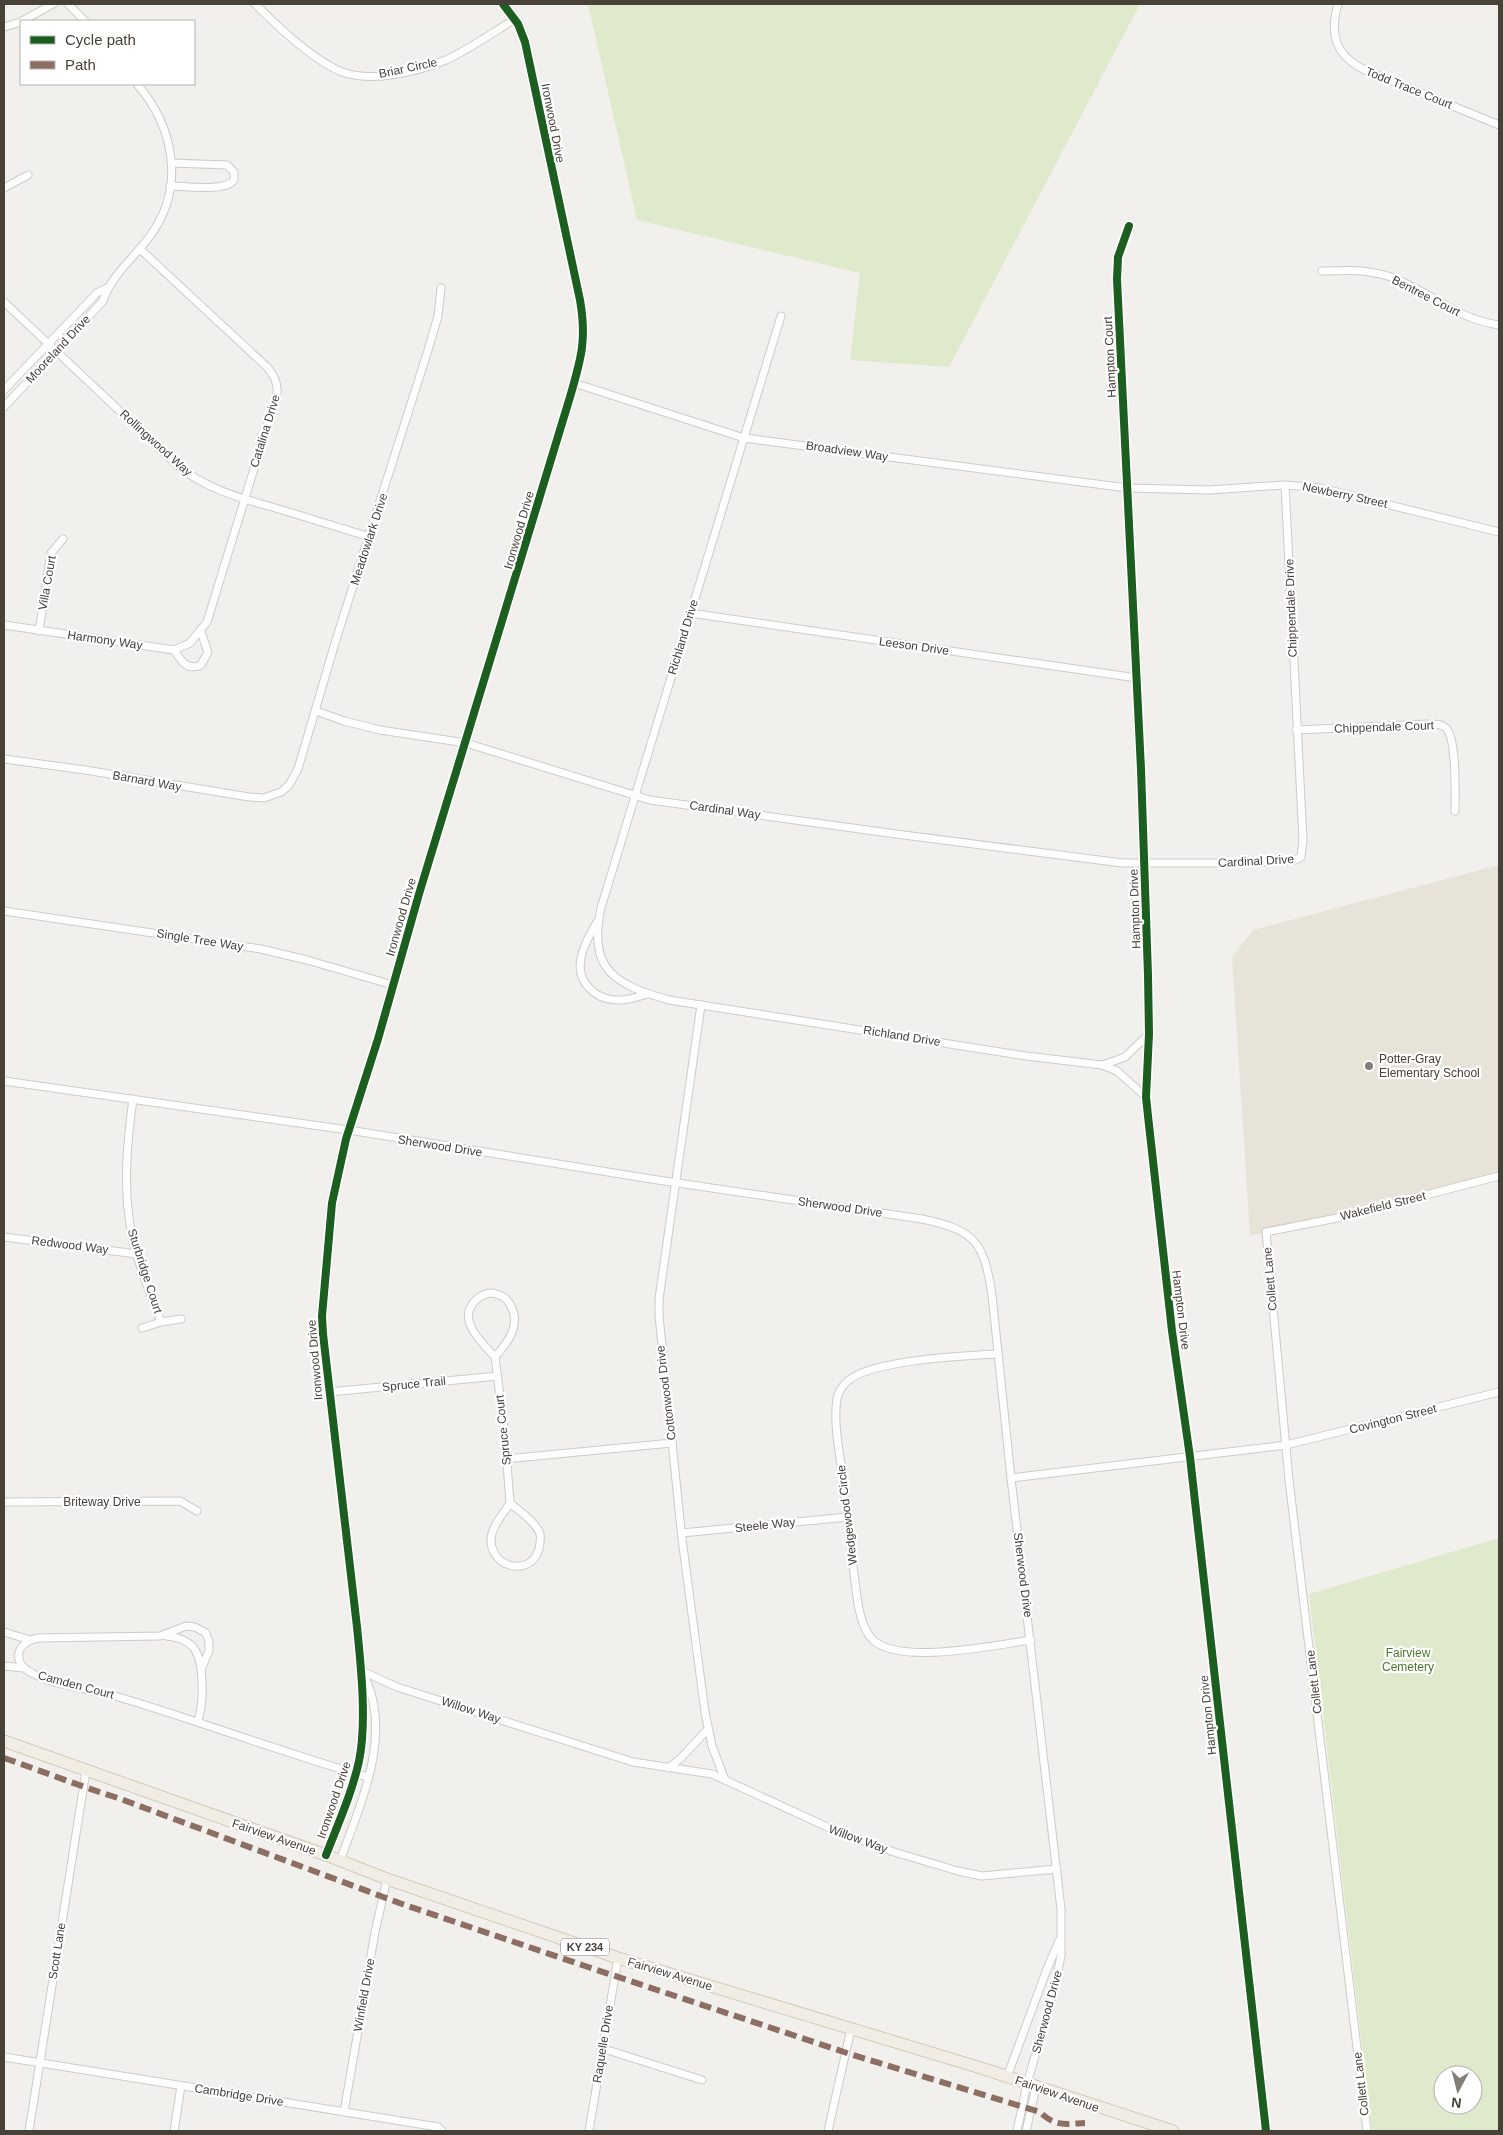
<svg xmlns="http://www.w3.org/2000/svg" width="1503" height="2135" viewBox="0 0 1503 2135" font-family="Helvetica,sans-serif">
	<rect width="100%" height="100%" fill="#f1f0ec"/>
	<!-- education -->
	<path fill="#e7e3d8" d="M1499,865v310l-249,61 -18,-279 21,-27z"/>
	<!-- green -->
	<g fill="#dfeacd" fill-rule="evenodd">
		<path d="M588,4h552l-191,363 -99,-7 10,-87 -223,-53z"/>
		<path d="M1499,1538v593h-127l-63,-537zM1443,2075h30v30h-30z"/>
	</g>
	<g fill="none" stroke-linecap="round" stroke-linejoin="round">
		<defs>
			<g id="street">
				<path d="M68,4l17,17"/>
				<path d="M255,4c21,21 59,57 87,68 31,11 74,0 104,-12 24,-11 46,-27 69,-41"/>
				<path d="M1338,4c-9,31 -2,52 27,66l134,55"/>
				<path d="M22,21l31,-17"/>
				<path d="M4,27l17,-5"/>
				<path d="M170,186c15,0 56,6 64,-6v-8l-7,-7 -56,-2"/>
				<path d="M4,188l24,-13"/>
				<path d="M1129,226l-11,31 -1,22 24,490 7,206 1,59 -3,63 2,19 24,215 18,126 76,674"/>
				<path d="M1322,271c24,-1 45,-2 69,6 38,14 65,42 108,48"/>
				<path d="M4,302l173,163c31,26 68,34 105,45 29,9 59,18 88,27"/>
				<path d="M781,316l-180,592c-14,62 15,77 68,92l357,56 76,9 15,6 29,26"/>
				<path d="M574,383l170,55 383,50 82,2 76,-5 36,3 178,44"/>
				<path d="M4,390l93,-97 10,-5"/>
				<path d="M4,407l99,-106c8,-26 32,-44 47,-65 36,-49 24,-109 -13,-152"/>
				<path d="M690,613l447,65"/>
				<path d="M4,625l170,25 16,-7 17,-21 70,-228c1,-12 -3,-18 -10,-27l-127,-118"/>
				<path d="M39,631l12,-78 12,-14"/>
				<path d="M174,650c7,11 13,21 27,15l7,-13 -7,-20"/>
				<path d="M316,711l28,10 36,9 86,13 184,57 246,34 226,29h124l49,-3 6,-3 2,-17 -18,-355"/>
				<path d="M1296,730l131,-6c7,0 14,-1 19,4 11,11 9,65 9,83"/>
				<path d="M4,759l81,11 164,27 15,1 17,-6 8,-7 9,-16 37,-126 94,-296 9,-31 3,-28"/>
				<path d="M4,911l257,38 46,11 86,25"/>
				<path d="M597,922c-6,11 -14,23 -16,36 -5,23 13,41 35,42 10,1 22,-3 31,-6"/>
				<path d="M701,1005l-42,294v17l23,223 23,173 7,34 13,34"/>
				<path d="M1103,1065l22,-8 24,-23"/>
				<path d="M4,1081l351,50 296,48 271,40c53,11 62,23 70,76l19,183 50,431v46l-5,27 -29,102 -10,47"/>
				<path d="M133,1099c-6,43 -10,89 -2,131 5,31 19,62 30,92"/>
				<path d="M4,1237l133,17"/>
				<path d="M492,1293c10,2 15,5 19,13 10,20 -3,36 -16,51 -12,-13 -39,-37 -20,-56 5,-5 11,-8 17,-8z"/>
				<path d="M142,1328l19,-6 20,-3"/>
				<path d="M997,1354c-34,2 -124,6 -148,26 -6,5 -11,12 -12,19 -4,25 3,55 6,80 5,41 9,83 15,125 3,13 5,25 14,35 26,27 123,6 159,1"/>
				<path d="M495,1357l10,80 5,66"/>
				<path d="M329,1392l169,-16"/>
				<path d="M506,1459l166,-16"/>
				<path d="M1011,1478l275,-33 213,-53"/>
				<path d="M4,1502l176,-1 17,10"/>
				<path d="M510,1503c9,8 26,19 30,31 1,4 0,10 -1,15 -9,31 -55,17 -47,-16 3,-11 12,-20 18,-30z"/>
				<path d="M682,1533l166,-16"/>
				<path d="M4,1632l26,8"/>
				<path d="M166,1636c30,3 35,18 36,46 1,14 0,25 -4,39"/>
				<path d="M4,1666l20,2"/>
				<path d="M202,1667l7,-16v-9l-3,-9 -11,-6 -9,-1 -26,10 -122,2c-15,3 -25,14 -16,28 20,19 67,22 93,30 85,25 168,57 253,81"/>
				<path d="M362,1671l35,16 236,75 79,12 124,57 58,21 64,19 24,5 75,-7"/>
				<path d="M668,1768l12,-9 28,-30"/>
				<path d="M326,1855c12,-31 26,-62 33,-94 8,-38 2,-95 -2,-134l-34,-293 -1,-18 10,-113 14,-64 32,-100 41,-145 151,-497c11,-38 17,-57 10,-97l-55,-258 -7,-18 -15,-20"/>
				<path d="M340,1861c21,-59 55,-130 22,-189"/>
				<path d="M601,2048l101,32"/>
				<path d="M4,2057l434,70 4,4"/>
				<path d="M1007,2077l40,-108 12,-28"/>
				<path d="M344,2112l31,-180 12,-53"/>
				<path d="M29,2131l57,-360"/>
				<path d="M174,2131l7,-45"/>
				<path d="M589,2131l29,-173"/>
				<path d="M828,2131l23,-102"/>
				<path d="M1026,2131l10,-44"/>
				<path d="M1367,2131l-78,-651 -23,-248 71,-14 162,-42"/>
			</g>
			<path id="primary" d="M4,1741l322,114 61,24 231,79 363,110 192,63"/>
		</defs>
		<!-- street casing -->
		<use href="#street" stroke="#ceccc8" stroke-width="9"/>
		<!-- primary casing -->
		<use href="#primary" stroke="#d3cbba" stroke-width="13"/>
		<!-- street -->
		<use href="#street" stroke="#fdfdfc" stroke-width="7"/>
		<!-- primary -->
		<use href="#primary" stroke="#f1ede4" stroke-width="11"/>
		<!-- quiet -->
		<path stroke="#8d6e63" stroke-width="6" stroke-dasharray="12 6" stroke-linecap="butt" d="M4,1758c38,13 75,28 114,40l284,106 183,62 265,88 190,58c15,15 25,12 45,11"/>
		<defs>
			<g id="cycleway">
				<path d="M1129,226l-11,31 -1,22 24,490 7,206 1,59 -3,63 2,19 24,215 18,126 76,674"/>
				<path d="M326,1855c12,-31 26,-62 33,-94 8,-38 2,-95 -2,-134l-34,-293 -1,-18 10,-113 14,-64 32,-100 41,-145 151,-497c11,-38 17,-57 10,-97l-55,-258 -7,-18 -15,-20"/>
			</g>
		</defs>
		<!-- cycleway casing -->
		<use href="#cycleway" stroke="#fff" stroke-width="11"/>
		<!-- cycleway -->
		<use href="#cycleway" stroke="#1b5e20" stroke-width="8"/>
	</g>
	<!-- markers -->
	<circle fill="#837e77" stroke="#fff" stroke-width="2" cx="1369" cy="1066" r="5"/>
	<g text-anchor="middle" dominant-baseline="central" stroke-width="4.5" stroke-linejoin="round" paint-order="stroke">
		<!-- shield labels -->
		<rect fill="#fff" stroke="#7f7a74" stroke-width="1" x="561" y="1938.5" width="48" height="17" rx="4"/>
		<g font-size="11" font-weight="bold" fill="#484138">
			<text x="585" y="1947">KY 234</text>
		</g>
		<!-- street labels -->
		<g font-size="12" fill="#484138" stroke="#fff">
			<text transform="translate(408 68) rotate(-12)">Briar Circle</text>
			<text transform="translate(1409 88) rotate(22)">Todd Trace Court</text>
			<text transform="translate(553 123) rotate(79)">Ironwood Drive</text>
			<text transform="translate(1426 296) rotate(27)">Bentree Court</text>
			<text transform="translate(58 349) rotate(-47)">Mooreland Drive</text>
			<text transform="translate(1110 357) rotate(-93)">Hampton Court</text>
			<text transform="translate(265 431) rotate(-73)">Catalina Drive</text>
			<text transform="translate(156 443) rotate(42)">Rollingwood Way</text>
			<text transform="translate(847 451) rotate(8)">Broadview Way</text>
			<text transform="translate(1345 495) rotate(12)">Newberry Street</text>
			<text transform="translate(519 530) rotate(-74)">Ironwood Drive</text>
			<text transform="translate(369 539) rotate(-72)">Meadowlark Drive</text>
			<text transform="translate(47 583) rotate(-80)">Villa Court</text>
			<text transform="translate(1291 608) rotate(-92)">Chippendale Drive</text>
			<text transform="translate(683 637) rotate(-73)">Richland Drive</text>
			<text transform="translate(105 640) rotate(8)">Harmony Way</text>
			<text transform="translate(914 646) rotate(8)">Leeson Drive</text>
			<text transform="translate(1384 727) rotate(-2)">Chippendale Court</text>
			<text transform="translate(147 781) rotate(10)">Barnard Way</text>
			<text transform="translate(725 810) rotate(8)">Cardinal Way</text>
			<text transform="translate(1256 861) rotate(-3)">Cardinal Drive</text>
			<text transform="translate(1135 909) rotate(-92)">Hampton Drive</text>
			<text transform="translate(401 917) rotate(-74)">Ironwood Drive</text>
			<text transform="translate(200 940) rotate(9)">Single Tree Way</text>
			<text transform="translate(902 1036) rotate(9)">Richland Drive</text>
			<text transform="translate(440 1146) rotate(9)">Sherwood Drive</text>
			<text transform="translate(1383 1206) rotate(-14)">Wakefield Street</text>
			<text transform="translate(840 1207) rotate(8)">Sherwood Drive</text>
			<text transform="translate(70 1245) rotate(7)">Redwood Way</text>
			<text transform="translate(145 1271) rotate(72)">Sturbridge Court</text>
			<text transform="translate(1270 1279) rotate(-95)">Collett Lane</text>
			<text transform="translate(1181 1310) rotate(83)">Hampton Drive</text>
			<text transform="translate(315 1360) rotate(-95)">Ironwood Drive</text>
			<text transform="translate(414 1384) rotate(-6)">Spruce Trail</text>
			<text transform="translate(666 1393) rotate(-97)">Cottonwood Drive</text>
			<text transform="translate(1393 1419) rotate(-14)">Covington Street</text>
			<text transform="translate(503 1430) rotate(-96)">Spruce Court</text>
			<text x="102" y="1502">Briteway Drive</text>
			<text transform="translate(847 1515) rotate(-97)">Wedgewood Circle</text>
			<text transform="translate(765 1525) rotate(-6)">Steele Way</text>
			<text transform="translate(1023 1575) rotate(83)">Sherwood Drive</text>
			<text transform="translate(1314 1682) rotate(-97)">Collett Lane</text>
			<text transform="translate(76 1685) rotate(15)">Camden Court</text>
			<text transform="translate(471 1710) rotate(18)">Willow Way</text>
			<text transform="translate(1208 1715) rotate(-96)">Hampton Drive</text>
			<text transform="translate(334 1800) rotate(-71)">Ironwood Drive</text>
			<text transform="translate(274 1837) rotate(19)">Fairview Avenue</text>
			<text transform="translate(858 1839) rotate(20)">Willow Way</text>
			<text transform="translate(57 1951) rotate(-81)">Scott Lane</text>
			<text transform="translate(670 1974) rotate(17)">Fairview Avenue</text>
			<text transform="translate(364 1995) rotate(-80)">Winfield Drive</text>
			<text transform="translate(1047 2012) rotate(-75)">Sherwood Drive</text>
			<text transform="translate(603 2044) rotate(-81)">Raquelle Drive</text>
			<text transform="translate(1361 2084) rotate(-97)">Collett Lane</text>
			<text transform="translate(1057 2094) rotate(19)">Fairview Avenue</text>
			<text transform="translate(239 2095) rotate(9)">Cambridge Drive</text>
		</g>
		<!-- poi labels -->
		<g font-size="12" fill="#484138" stroke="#fff" text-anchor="start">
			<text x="1379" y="1059">Potter-Gray<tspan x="1379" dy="14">Elementary School</tspan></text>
		</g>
		<!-- park labels -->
		<g font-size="12" fill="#4b782d" stroke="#fff">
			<text x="1408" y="1653">Fairview<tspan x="1408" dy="14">Cemetery</tspan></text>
		</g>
	</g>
	<!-- border -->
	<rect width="1503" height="2135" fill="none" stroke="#484138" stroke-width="10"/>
	<!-- legend -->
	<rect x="20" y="20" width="175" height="65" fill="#ffffff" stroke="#b6b3af"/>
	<rect x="30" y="36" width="25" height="8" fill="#1b5e20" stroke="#b6b3af"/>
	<text x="65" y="45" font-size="15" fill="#484138">Cycle path</text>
	<rect x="30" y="61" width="25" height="8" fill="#8d6e63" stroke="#b6b3af"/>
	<text x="65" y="70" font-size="15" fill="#484138">Path</text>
	<!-- north arrow -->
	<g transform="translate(1458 2090) rotate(187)"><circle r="24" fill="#ffffff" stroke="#b6b3af"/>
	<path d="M0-4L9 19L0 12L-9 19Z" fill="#837e77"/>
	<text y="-8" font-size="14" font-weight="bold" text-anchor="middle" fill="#484138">N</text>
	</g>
</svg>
